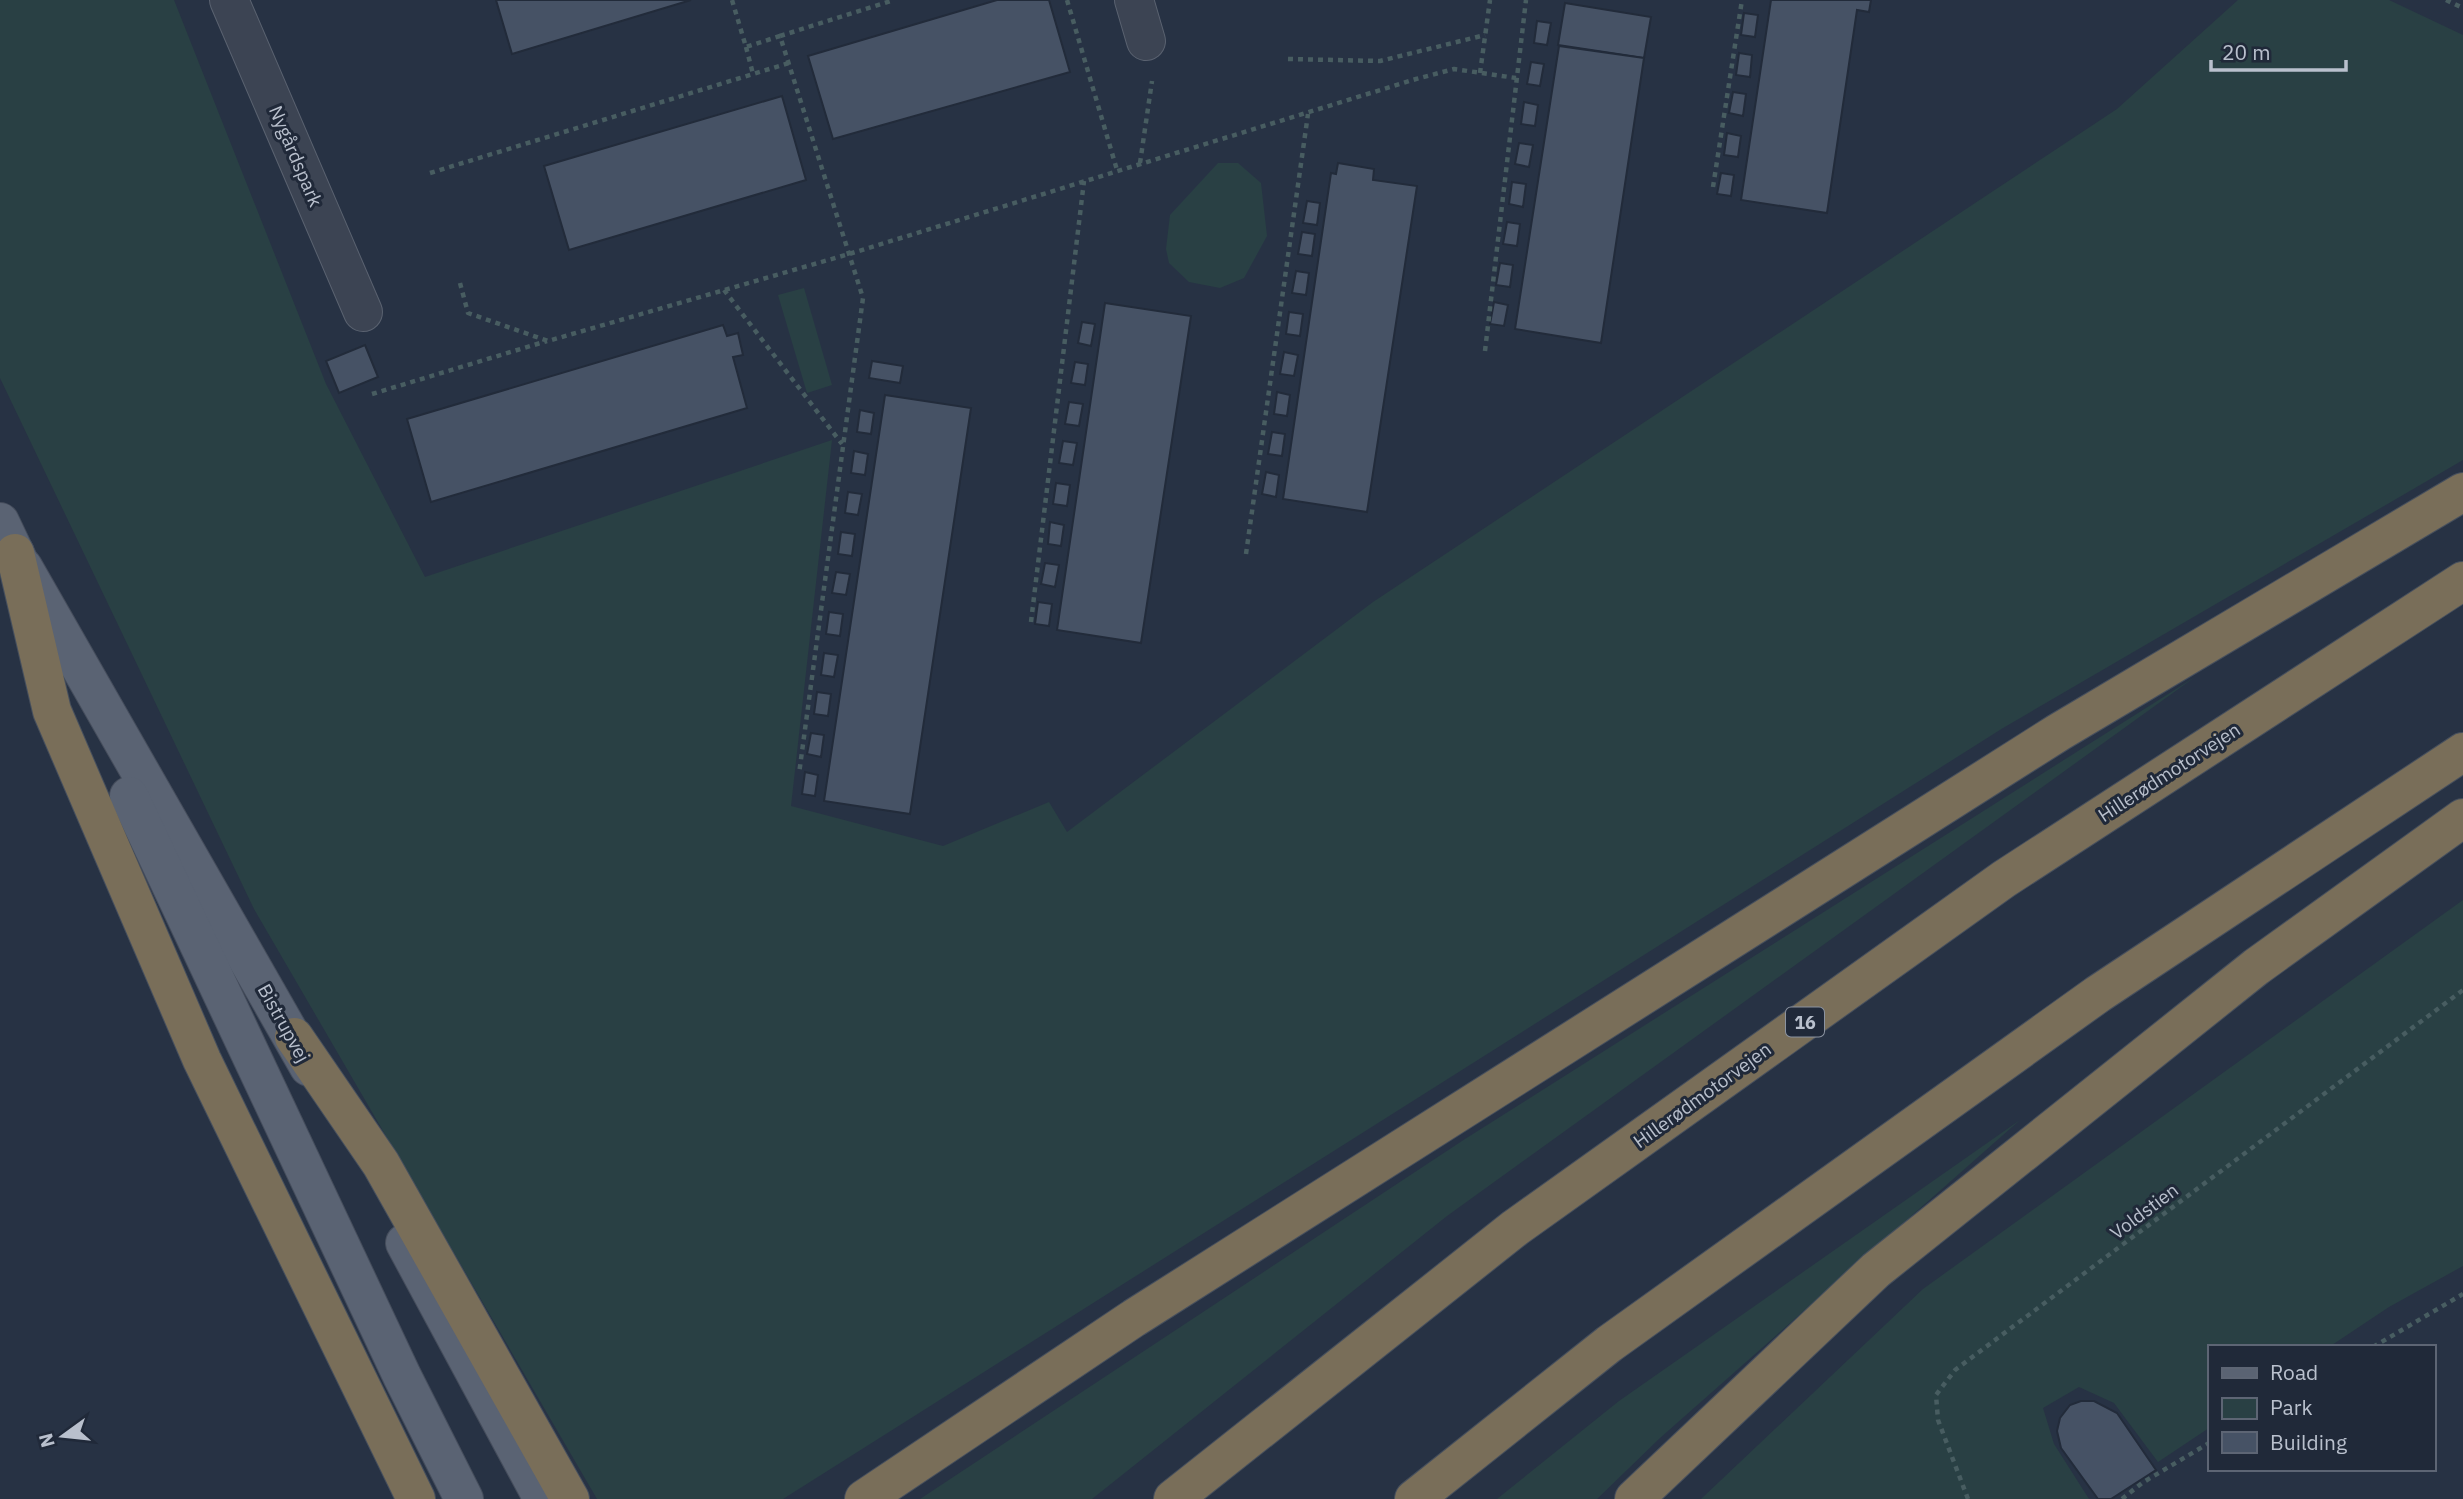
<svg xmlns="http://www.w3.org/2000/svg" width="2463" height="1499" viewBox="0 0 2463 1499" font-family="'IBM Plex Sans',sans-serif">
	<rect width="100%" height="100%" fill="#273244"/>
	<!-- green -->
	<g fill="#294044">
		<path d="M0,0h174l152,384 99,193 407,-137 -41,366 152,40 106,-44 18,30 306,-230 744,-493 121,-109h151l74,35v425l-460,268 -1220,771h-186l-343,-590 -254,-531z"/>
		<path d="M1218,163h20l23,20 6,53 -23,42 -24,10 -31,-6 -20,-19 -3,-14 4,-34z"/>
		<path d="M804,288l28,97 -25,8 -29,-98z"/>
		<path d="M2195,677l-748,539 -355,283h-172l545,-360z"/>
		<path d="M2463,900v366l-74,41 -60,40h-120v81l-51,34 -44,-59 -35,-16 -36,21 11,36 35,55h-388l222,-210z"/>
		<path d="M2020,1120l-360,318 -63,61h-100l122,-98z"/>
	</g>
	<!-- building -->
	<g fill="#465265" stroke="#222b3a" stroke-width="2">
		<path d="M496,0h195l-179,54z"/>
		<path d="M997,0h52l21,72 -237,67 -25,-83z"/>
		<path d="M1771,0h100l-2,12 -12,-2 -30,203 -86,-13z"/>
		<path d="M1565,3l86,14 -7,41 -86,-13z"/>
		<path d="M1744,13l14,2 -3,22 -14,-2z"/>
		<path d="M1537,21l14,2 -4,22 -13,-2z"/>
		<path d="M1559,46l85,12 -43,285 -86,-14z"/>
		<path d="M1739,53l13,2 -2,22 -14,-2z"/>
		<path d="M1531,62l13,2 -4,22 -13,-2z"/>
		<path d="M1733,92l13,2 -3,22 -14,-3z"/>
		<path d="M782,96l24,84 -237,70 -25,-84z"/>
		<path d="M1524,102l14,3 -3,21 -14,-2z"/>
		<path d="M1727,133l14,3 -3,21 -14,-2z"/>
		<path d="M1519,143l14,2 -4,22 -14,-3z"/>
		<path d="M1338,163l36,6 -1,11 44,6 -50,326 -84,-13 48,-326 5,1z"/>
		<path d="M1721,173l13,2 -3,21 -14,-2z"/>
		<path d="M1512,182l14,2 -3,23 -14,-3z"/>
		<path d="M1307,201l13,2 -3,22 -14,-2z"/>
		<path d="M1507,222l13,2 -3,22 -14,-2z"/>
		<path d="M1302,232l13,2 -3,22 -14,-2z"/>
		<path d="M1500,263l13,2 -3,22 -14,-2z"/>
		<path d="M1296,271l13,2 -3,22 -14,-2z"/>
		<path d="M1494,302l14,3 -4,21 -14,-2z"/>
		<path d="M1105,303l86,13 -50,327 -84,-13z"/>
		<path d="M1289,312l14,2 -3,22 -14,-2z"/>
		<path d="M1082,322l13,2 -4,22 -13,-3z"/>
		<path d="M723,325l4,11 11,-3 5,22 -10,2 14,51 -316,94 -24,-83z"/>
		<path d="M365,345l13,32 -39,16 -13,-32z"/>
		<path d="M1284,352l14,3 -4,21 -14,-2z"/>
		<path d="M872,361l31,5 -3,17 -31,-5z"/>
		<path d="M1075,362l13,2 -3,21 -14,-2z"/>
		<path d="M1277,392l13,3 -3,21 -13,-2z"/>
		<path d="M885,395l86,13 -61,406 -86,-13z"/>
		<path d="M1069,402l14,2 -4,22 -14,-2z"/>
		<path d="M860,410l14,3 -3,21 -14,-2z"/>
		<path d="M1272,432l13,2 -3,22 -14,-2z"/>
		<path d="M1063,441l14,2 -4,22 -14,-2z"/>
		<path d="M854,451l14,3 -3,21 -14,-2z"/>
		<path d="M1266,472l13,3 -3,22 -14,-3z"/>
		<path d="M1056,483l14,2 -3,21 -14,-2z"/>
		<path d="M848,492l14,2 -4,21 -13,-2z"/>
		<path d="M1050,522l14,3 -3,21 -13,-2z"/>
		<path d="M841,532l14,2 -3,22 -14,-2z"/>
		<path d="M1045,563l14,2 -4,22 -14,-3z"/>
		<path d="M836,572l14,2 -4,21 -14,-2z"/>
		<path d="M1038,602l14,2 -3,22 -14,-2z"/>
		<path d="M829,612l14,2 -3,22 -14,-2z"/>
		<path d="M824,653l14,2 -4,22 -13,-2z"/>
		<path d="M817,692l14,2 -3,22 -14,-2z"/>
		<path d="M811,733l13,2 -3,22 -14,-3z"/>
		<path d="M805,772l13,3 -3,21 -13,-2z"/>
		<path d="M2081,1401h13l23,12 39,57 -45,29h-13l-37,-51 -4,-17 3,-13 10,-13z"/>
	</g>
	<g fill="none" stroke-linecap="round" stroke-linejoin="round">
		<defs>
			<g id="minor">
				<path d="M229,0l134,312"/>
				<path d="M1134,0l12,41"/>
			</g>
			<g id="major">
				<path d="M0,522l29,61"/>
				<path d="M23,567l286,500"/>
				<path d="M129,796l273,580 62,123"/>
				<path d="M405,1243l138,256"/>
			</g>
			<g id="highway">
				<path d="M15,553l37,158 150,349 214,439"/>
				<path d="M294,1037l87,127 189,335"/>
				<path d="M864,1499l270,-181 925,-586 404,-240"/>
				<path d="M1173,1499l342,-271 489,-349 459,-298"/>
				<path d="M1414,1499l195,-155 489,-350 365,-242"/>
				<path d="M1634,1499l242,-229 380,-303 207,-149"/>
			</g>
		</defs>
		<!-- minor casing -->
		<use href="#minor" stroke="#5a6270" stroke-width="40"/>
		<!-- major casing -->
		<use href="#major" stroke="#454d5c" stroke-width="40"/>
		<!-- highway casing -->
		<use href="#highway" stroke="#464f5d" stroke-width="40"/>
		<!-- path -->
		<g stroke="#485d61" stroke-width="4.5" stroke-dasharray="5 5" stroke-linecap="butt">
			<path d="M732,0l14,47 34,-11 83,262 -64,476"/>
			<path d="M1067,0l50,170"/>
			<path d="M2446,0l17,8"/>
			<path d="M780,36l114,-36"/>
			<path d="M746,47l7,27"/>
			<path d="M1288,59l92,2 105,-26"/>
			<path d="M1480,73l10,-73"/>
			<path d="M1140,163l12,-82"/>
			<path d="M430,173l359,-110"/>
			<path d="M1713,187l29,-187"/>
			<path d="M460,283l8,30 80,28 301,-87 567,-175 38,-10 62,9"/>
			<path d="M724,290l118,154"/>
			<path d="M1485,351l41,-351"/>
			<path d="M372,394l175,-53"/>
			<path d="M1246,554l62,-440"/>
			<path d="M1031,622l53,-441"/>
			<path d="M2373,1347l90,-53"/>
			<path d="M1968,1499l-30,-79 -2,-25 19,-25 508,-380"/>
			<path d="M2122,1499l20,-16 67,-40"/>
		</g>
		<!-- minor -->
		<use href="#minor" stroke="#3c4453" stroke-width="38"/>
		<!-- major -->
		<use href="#major" stroke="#5a6373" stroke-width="38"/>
		<!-- highway -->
		<use href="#highway" stroke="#796e59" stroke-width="38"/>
	</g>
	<g text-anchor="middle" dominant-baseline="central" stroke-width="6" stroke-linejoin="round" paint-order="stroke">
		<!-- shield labels -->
		<rect fill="#202939" stroke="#8b93a1" stroke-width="2" x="1786" y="1007.5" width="38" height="29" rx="5"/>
		<g font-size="18" font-weight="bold" fill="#b9c0cd">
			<text x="1805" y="1022">16</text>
		</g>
		<!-- street labels -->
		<g font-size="19" fill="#b9c0cd" stroke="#202939">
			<text transform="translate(296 156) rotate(67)">Nygårdspark</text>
			<text transform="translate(2169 772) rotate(-33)">Hillerødmotorvejen</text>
			<text transform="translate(284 1023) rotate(61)">Bistrupvej</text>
			<text transform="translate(1702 1095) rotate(-36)">Hillerødmotorvejen</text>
			<text transform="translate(2144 1211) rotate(-37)">Voldstien</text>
		</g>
	</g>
	<!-- legend -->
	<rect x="2208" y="1345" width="228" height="126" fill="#202939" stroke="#5d6574" stroke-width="2"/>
	<rect x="2222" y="1368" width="35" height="10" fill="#5a6373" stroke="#5d6574" stroke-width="2"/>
	<text x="2270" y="1380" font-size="21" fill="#b9c0cd">Road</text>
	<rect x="2222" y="1398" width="35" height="21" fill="#294044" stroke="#5d6574" stroke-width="2"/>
	<text x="2270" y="1415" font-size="21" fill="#b9c0cd">Park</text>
	<rect x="2222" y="1432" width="35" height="21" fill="#465265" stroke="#5d6574" stroke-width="2"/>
	<text x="2270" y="1450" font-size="21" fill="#b9c0cd">Building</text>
	<!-- north arrow -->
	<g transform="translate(63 1436) rotate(255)" stroke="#202939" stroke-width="5" paint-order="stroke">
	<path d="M0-5L12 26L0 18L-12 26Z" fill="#b9c0cd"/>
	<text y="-10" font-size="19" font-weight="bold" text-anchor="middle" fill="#b9c0cd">N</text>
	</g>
	<!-- scale -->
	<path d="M2211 60v10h135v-10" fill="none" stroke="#b9c0cd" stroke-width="3.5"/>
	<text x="2222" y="60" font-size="21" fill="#b9c0cd" stroke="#202939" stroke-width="5" paint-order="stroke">20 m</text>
</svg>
